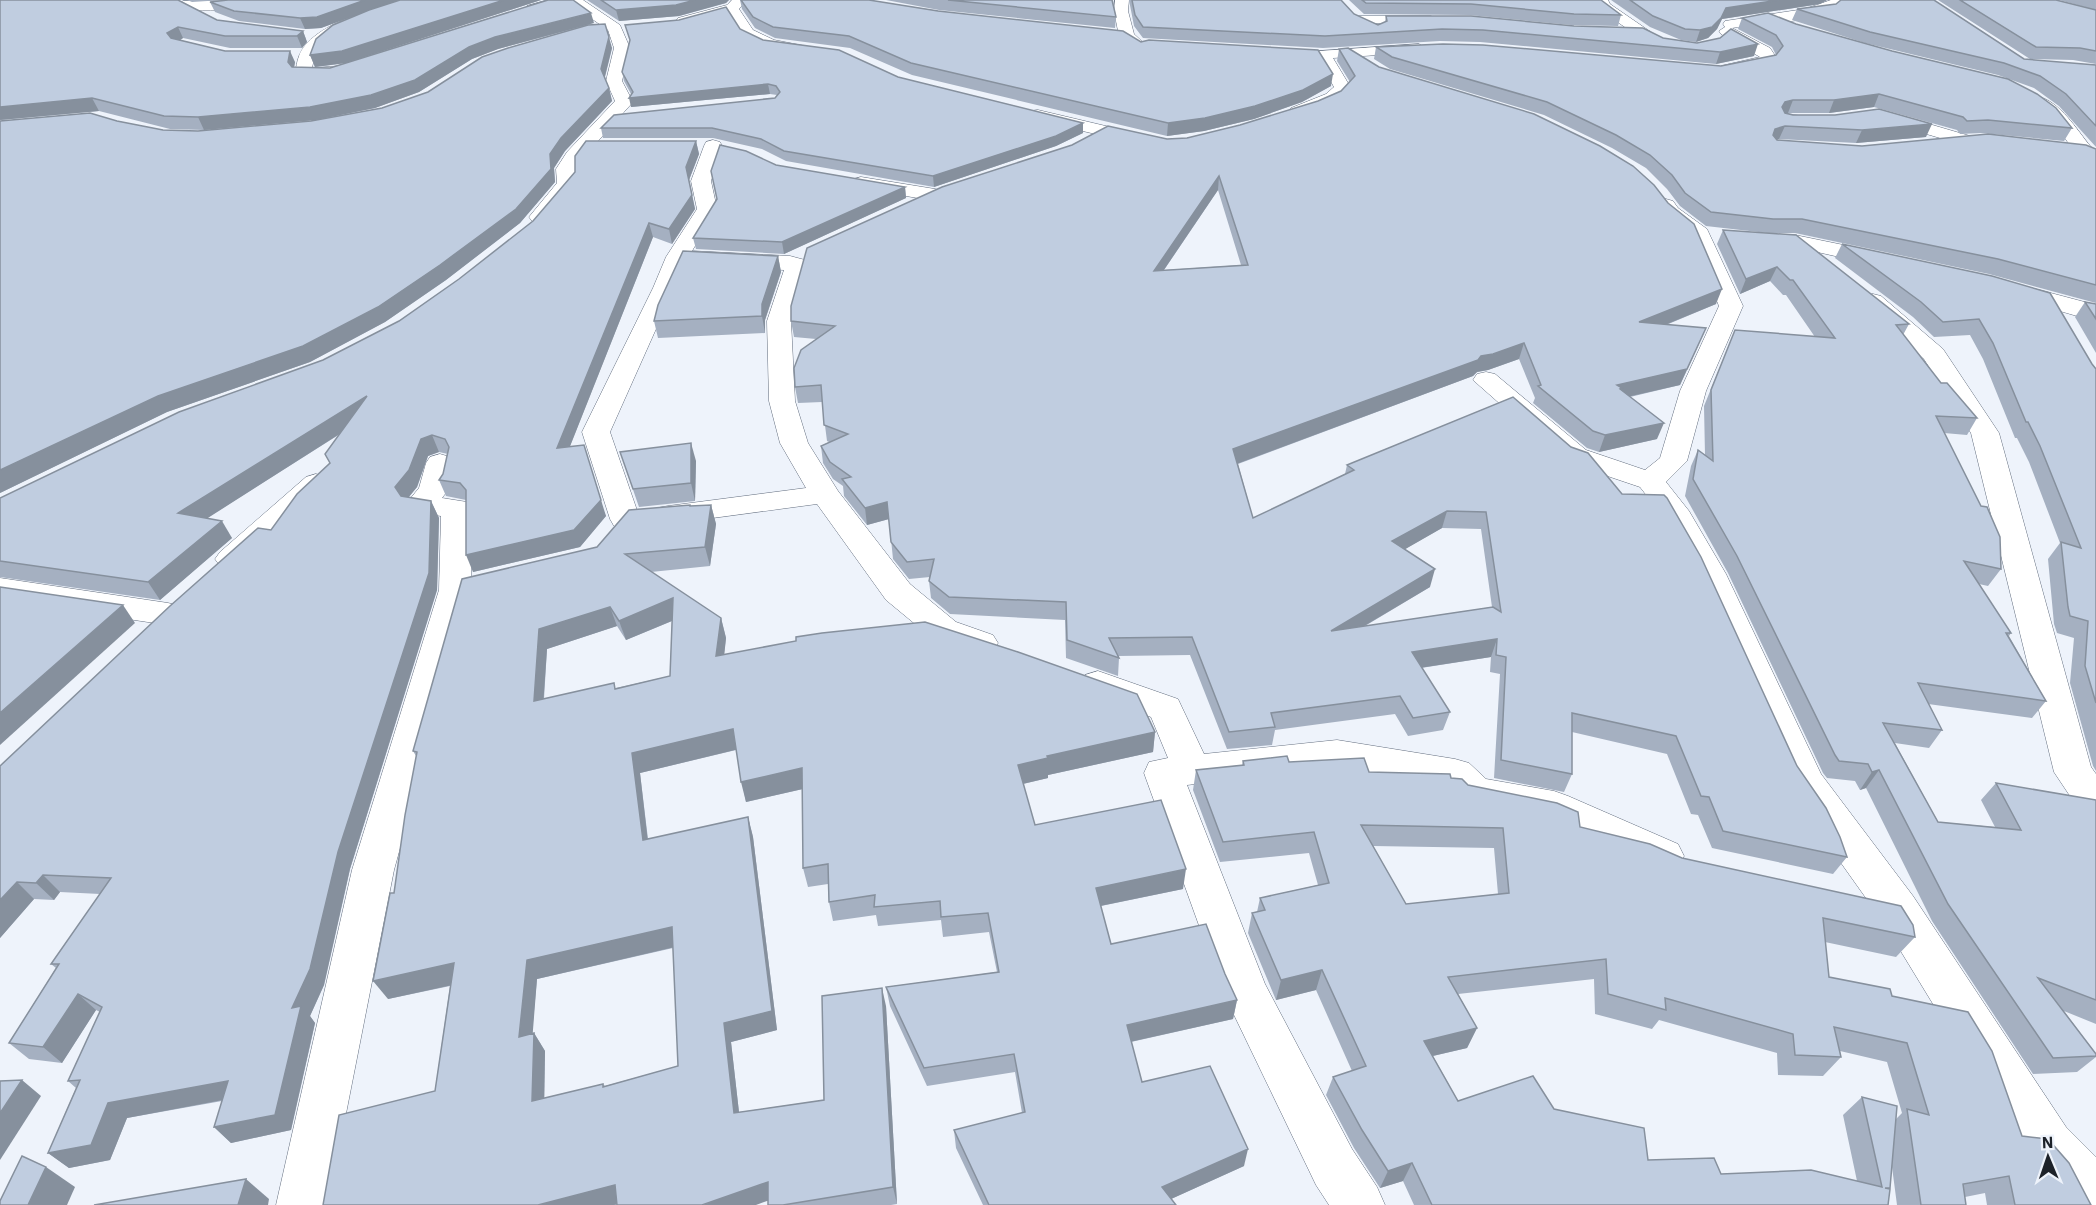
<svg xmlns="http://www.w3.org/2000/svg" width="2096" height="1205" viewBox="0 0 2096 1205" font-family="'IBM Plex Sans',sans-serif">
	<rect width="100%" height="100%" fill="#eef3fb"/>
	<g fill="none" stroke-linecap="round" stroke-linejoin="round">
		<defs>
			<g id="street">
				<path d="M246,0h46l-7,4c-19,2 -97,13 -109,1l7,-4z"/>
				<path d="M403,0h20l-2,3c-24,8 -75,21 -93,37 -9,8 -14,17 -16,28l28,-2 8,5 -2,3 -49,3 -2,-3c1,-6 2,-13 4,-18 13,-33 73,-45 104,-56z"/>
				<path d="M548,0h35l37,25 10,23 -8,33 11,21 -51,57c-8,13 -2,21 -8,29 -11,14 -23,38 -42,33l-3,-4 28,-34 -1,-14 11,-17 48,-51 -9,-20 8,-33 -6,-18 -36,-25 -18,2 -22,6 -7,-4 2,-3z"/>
				<path d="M732,0h15l-8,9 14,21 21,10 36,7 3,3 -8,5 -40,-8 -22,-11 -15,-23 -45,12 -7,-4 2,-3 49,-13z"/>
				<path d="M1115,0h14l-1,11 6,23 15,14 7,18 -2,3h-12l-8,-20 -15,-13 -5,-25z"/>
				<path d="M1594,0h14l2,4 48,33 24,6 3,3 -8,5 -29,-8 -48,-33z"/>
				<path d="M1831,0h17c-20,24 -87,22 -116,28l38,20 6,9 -6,8 -6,2 -37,7 -8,-5 2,-3 39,-9 -39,-23 -2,-3 6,-4 -2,-3 2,-3 80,-12z"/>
				<path d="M1359,16h72l7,4 -7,4 -77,-1 -2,-3z"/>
				<path d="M1419,44l8,5 -3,3 -91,6 18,30c-9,13 -44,32 -60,28l-3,-4 3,-4 35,-14 8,-7 -16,-28 -12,-1 -2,-3 2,-3z"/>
				<path d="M2037,96c24,6 39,33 54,51l5,3v14c-23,-6 -30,-28 -45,-44 -7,-7 -17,-11 -23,-19l3,-4z"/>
				<path d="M1038,110l110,26 3,4 -3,4 -6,1 -110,-26 -3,-4 3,-4z"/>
				<path d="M1888,112l82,24 3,4 -3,4 -6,1 -82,-24 -3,-4 3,-4z"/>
				<path d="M713,140l7,2 2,4 -11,35 6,28 -25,42 98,5 15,4 3,5 -17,56 4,80 13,42 30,48 72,93 46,38 37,13 5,8 -5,8 -12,4 -49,-17 -46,-38 -69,-96 -149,20 -11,-2 -4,-7 4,-7 11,-2 138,-18 -26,-45 -11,-42 -2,-80 17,-51 -99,-6 -75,168 30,87 -4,7 -11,2 -11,-2 -4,-7 -28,-87 71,-144 13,-31 31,-48 -6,-28 13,-35 2,-4z"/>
				<path d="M861,177l74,12 7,2 3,4 -3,4 -7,2 -81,-14 -3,-4 3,-4z"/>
				<path d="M1666,199l7,2 5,7 29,21 36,77 -37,85 -19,70 -21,21 23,29 37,63 95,200 92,122 153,231 30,30v48h-25l-41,-42 -147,-241 -91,-128 -98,-220 -33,-60 -21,-27 -74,-25 -93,-82 4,-6 9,-2 9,2 91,76 59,20 15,-12 20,-67 39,-85 -29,-69 -26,-21 -8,-11 3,-4z"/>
				<path d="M1763,235h32l97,20 3,5 -3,5 -8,2 -89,-20 -40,-1 -3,-5 3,-5z"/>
				<path d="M2013,283l83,22v14l-19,-3 -72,-21 -4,-5 4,-5z"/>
				<path d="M1873,294l8,2 62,53 56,84 92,334 5,7v45l-14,-5 -28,-42 -83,-339 -47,-74 -59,-53 -4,-5 4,-5z"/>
				<path d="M440,454l10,3 4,6 -6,27 -6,8 25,4 4,6v82l-77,280 -66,335h-52l76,-335 87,-280 2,-74 -32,-5 -4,-6 14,-17 7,-25 4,-6z"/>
				<path d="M316,474l10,3 5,6 -5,6 -84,77 -11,3 -11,-3 -5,-7 5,-7 86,-75z"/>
				<path d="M0,578l168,25 12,3 5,8 -5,8 -12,3 -168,-25z"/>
				<path d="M1098,671l80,28 26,55 133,-14 118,19 14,4 17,16 68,12 14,5 110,48 6,12 -6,12 -15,5 -115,-51 -87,-18 -17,-17 -107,-19 -150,17 78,199 87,165 25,38 8,18h-56l-13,-20 -93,-193 -79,-219 5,-11 19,-4 -17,-41 -66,-24 -5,-9 5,-9z"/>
			</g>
		</defs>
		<!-- street casing -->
		<use href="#street" stroke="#636e7f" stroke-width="1"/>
		<!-- street -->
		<use href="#street" fill="#fff" fill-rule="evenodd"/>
	</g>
	<!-- wall -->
	<g fill="#a5b0c1" fill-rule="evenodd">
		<path d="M187,0h354l-195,63 -31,4 -5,-12 40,-38 -29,11 -16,1 -66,-8 -24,-9 -5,-10 13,-2 -31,2z"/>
		<path d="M587,0h142l-3,3 -47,13 -60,5z"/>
		<path d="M740,0h129l272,42 190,44 -29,16 -48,17 -50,12 -37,5 -255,-61 -62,-27 -75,-10 -20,-10 -13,-19z"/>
		<path d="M886,0h227l3,17 -1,11 -176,-18z"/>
		<path d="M1129,0h212l13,14 24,11 7,-3 1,-6 277,22 91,18 -38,8 -236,-22 -40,-1 -117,7 -180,-10 -9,-12z"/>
		<path d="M1349,0h252l20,15 -3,11 -47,-1 -102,-10 -105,-1z"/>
		<path d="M1611,0h216l-7,4 -98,15 -5,10 -9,9 -12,4 -15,-2 -31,-13z"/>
		<path d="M1938,0h118l29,7 -26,-7h37v64l-23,-4 -43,-1z"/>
		<path d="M181,1l36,19 86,11 4,11 -5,6h-72l-47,-10 -3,2 45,11 70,11 -1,5 36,1 264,-45 -6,2 24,23 -7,29 4,11 3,13 -47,50 -11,17 1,14 -35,41 -74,57 -61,42 -75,40 -143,50 -167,81v-372h117l46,9 35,1 113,-10 71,-13 46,-16 153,-65 -83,22 -26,10 -53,33 -44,16 -59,12 -112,10 -34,-1 -71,-18 -99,9z"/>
		<path d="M1836,4l188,55 72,6v82l-37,-41 -25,-18 -36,-13 -133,-32 -73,-23 5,-11z"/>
		<path d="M1742,18l330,110 -8,13 -83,-8 -21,1 -3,-4 -83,-23 -45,6h-42l139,24 -70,6 -77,-4 -2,1 85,6 234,3v154l-107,-29 -194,-41h-28l-61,-7 -26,-20 -13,-17 -21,-21 -34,-20 -68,-33 -154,-46 -16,-10 2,-12 345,19 55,-11 -4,-8 -34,-18z"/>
		<path d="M625,25l115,4 23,11 135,37 185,46v10l-27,13 -122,41 -148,-26 -24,-12 -49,-11h-110l-2,-10 174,-30 2,-3 -7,-1 -139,13v-13l-7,-13 -2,-9 8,-31z"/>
		<path d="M1339,49l377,255 -50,21 33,19 -19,41 -50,12 27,42 -58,13 -12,-4 -54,-45 2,-5 -16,-39 -31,11 -11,2 -4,4 -235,88 15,54 92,-44 2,-9 166,-68 284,369 50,91 -14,17 -121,-26 -14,-33 -7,-1 -24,-60 -95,-22v42l-8,18 -70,-14 6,-104 -10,-2 1,-15 -70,11 29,44 -7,18 -35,6 -13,-22 -120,16 -3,15 -45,4 -37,-94 -72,1 1,2 -1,18 -52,-18 -1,-38 -115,-6 -19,-16 -2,-17 1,-4 -21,2 -16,-20 -4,-40 -22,6 -23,-29 -1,-10 -10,-7 -10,-16 -2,-17 8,-4 -2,-1 -5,-39 -24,1 -3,-16 21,-48 -22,-2 -3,-16 376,-182 20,-1 53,-13 78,-24 23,-10 9,-9 -13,-21zM1218,190l23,75 -77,5zM1442,528l39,1 11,78 -127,19 65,-39 -25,-38z"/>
		<path d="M696,141l3,13 -10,26 6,29 -23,35 -19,-7 -83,209 36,70 -26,31 -107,25 -7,-72 -20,-4 -7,-16 4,-6 5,-20 -9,-2 -11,4 -11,31 -9,11 23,3 8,17 -2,72 -87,279 -26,116 -14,31 5,7 -24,107 -60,13 -17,-16 8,-26 -95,17 -17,42 -41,8 -21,-15 28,-65 -8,-7 32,-69 -4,-2 -34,53 -33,-4 -20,-16 47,-75 -5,-4 49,-70 -40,-2 -6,8 -20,-1 -34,39v-172l271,-236 59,-67 -5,-9 15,-20 -133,84 25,20 -72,62 -160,-23v-79l323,-138 76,-39z"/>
		<path d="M776,165l129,22 1,11 -122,56 -88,-5 -3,-11z"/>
		<path d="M1723,230l186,94 -6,11 38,48 36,35 -10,17 -23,-2 57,136 -13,17 -9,-2 32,49 -2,3 37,65 -14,17 -104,-14 14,26 -13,18 -34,-5 43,79 57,5 -14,-27 15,-17 100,17v224l-32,-13 32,43v3l-19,15 -44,2 -101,-153 -66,-133 -6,2 -5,-9 -28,-3 -4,-5 -95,-200 -43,-77 6,-30 7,-16 7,5 -1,-49 31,-76 80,7 -29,-42h-3l-13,-14 -30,13 -23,-50z"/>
		<path d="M1842,244l250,120 4,5v402l-3,-5 -23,-83 4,-45 -17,-5 -3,-9 -6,-65 12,-16 -31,-81 -12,-24h-2l-32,-79 -13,-24 -36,2 -21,-20 -78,-59z"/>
		<path d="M778,256l3,16 -16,48v13l-107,5 -4,-17z"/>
		<path d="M2085,302l11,2v49l-21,-36z"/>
		<path d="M620,452l76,9 -1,40 -56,6z"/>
		<path d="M711,505l5,19 -6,42 -59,6 70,46 5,20 -2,16 431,78 -2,20 -105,23v3l-25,6 12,41 148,64 -82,17 10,38 114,30 12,26 -4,19 -102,23 11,40 102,84 -73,33 5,6h-193l-27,-57 -2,-18 68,-17 -7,-41 -88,14 -37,-80 -4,-19 111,-15 -8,-40 -46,5 -2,-17 -63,6 -2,-11 -43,6 -4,-19 -1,-18 -20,3 -5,-19v-79l-57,13 -10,-52 -96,23 8,66 100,-22 5,20 24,193 -46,12 8,70 85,-12 62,-94 11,198 -6,1h-123v-4l-154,4h-291l112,-114 15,-105 -62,13 6,-106 22,-137 -3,-5 184,-204 93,-41zM672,621l-2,55 -54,12 -72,11 3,-50 70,-23 9,14zM673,948l5,118 -73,20 -2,-2 -59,14 1,-47 -11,-18h-2l5,-54z"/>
		<path d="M1243,761l46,1 80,10 82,6 17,7 112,42 102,31 233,79 -19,20 -71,-15 4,35 63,19 130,140 69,69h-104l-2,-12 -20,4 1,8h-69l-5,-38 -2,21 -1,1 -1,16h-474l-11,-24 -23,7 -26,-40 -28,-53 7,-18 19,-6 -36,-81 -40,10 -28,-67 4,-20 5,-1 3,-14 58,-13 -9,-32 -89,9 -27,-72 3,-20 46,-5zM1373,846l121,2 4,46 -92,10zM1594,979l1,35 57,15 7,-9 118,33 1,22 45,1 18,-19 -1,-6 47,11 15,51 -6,6 -34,-22 -19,18 14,66 -136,-7 -73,-14 -94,-51 -96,-8 -25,-45 34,-8 10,-20 -19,-34z"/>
	</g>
	<!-- shaded-wall -->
	<g fill="#86909d">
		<path d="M365,0h41l-10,1 -75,27 -16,1 -5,-11z"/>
		<path d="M504,0h37l-195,63 -31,4 -5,-12z"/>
		<path d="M695,0h34l-3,3 -47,13 -60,5 -3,-11z"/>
		<path d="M1779,0h48l-7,4 -98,15 -5,10 -9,9 -12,4 4,-12 26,-22z"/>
		<path d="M591,13l3,10 -96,26 -26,10 -53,33 -44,16 -59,12 -112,10 -6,-13 271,-70 26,-10z"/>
		<path d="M178,27l5,11 -10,7 -6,-12z"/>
		<path d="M303,31l4,11 -5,6 -5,-12z"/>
		<path d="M609,37l3,11 -8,32 -3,-11z"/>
		<path d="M1758,44l-4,12 -38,8 4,-12z"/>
		<path d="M290,51l5,11 -2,12 -5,-12z"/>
		<path d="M1333,74l-2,12 -29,16 -48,17 -50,12 -37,5 1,-13z"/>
		<path d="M768,84l2,10 -139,13 -2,-9z"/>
		<path d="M609,88l3,13 -47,50 -11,17 1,14 -35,41 -74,57 -61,42 -75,40 -143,50 -167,81v-23l550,-316 11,-16z"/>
		<path d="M1879,94l-5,13 -45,6 5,-13z"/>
		<path d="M92,98l7,13 -99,9v-13z"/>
		<path d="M1793,100l-5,13 -8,2 2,-8 3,-5z"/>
		<path d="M1083,123v10l-27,13 -122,41 -1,-11z"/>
		<path d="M1932,124l-6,13 -70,6 6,-13z"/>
		<path d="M1785,126l-6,13 -9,3 5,-13z"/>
		<path d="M696,141l3,13 -10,26 6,29 -23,35 -3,-15 17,-62z"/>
		<path d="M1219,176l-1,14 -65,96 1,-15z"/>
		<path d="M905,187l1,11 -122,56 -2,-12z"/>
		<path d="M649,223l4,14 -90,227 -6,-16z"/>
		<path d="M778,256l3,16 -16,48v13l-3,-17v-12z"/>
		<path d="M1777,267l-7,14 -30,13 6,-15z"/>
		<path d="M1722,289l-6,15 -83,34 6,-16z"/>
		<path d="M1706,328l-26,57 -62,14 -1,-14z"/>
		<path d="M1524,343l-5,16 -31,11 -11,2 -4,4 -242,90 2,-17 248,-93z"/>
		<path d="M367,396l7,16 -185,118 -11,-17z"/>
		<path d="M1664,423l-7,16 -58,13 6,-17z"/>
		<path d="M432,435l7,17 -11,4 -11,31 -14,17 -8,-17 26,-48z"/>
		<path d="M691,443l5,18 -1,40 -4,-18z"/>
		<path d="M584,445l22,71 -26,31 -107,25 -7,-17z"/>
		<path d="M431,501l8,17 -2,72 -87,279 -26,116 -14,31 5,7 -24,107 -60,13 -17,-16 78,-119 46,-156z"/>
		<path d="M887,502l2,17 -22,6 -2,-17z"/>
		<path d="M711,505l5,19 -6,42 -5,-19z"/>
		<path d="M1447,511l-5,17 -54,31 4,-18z"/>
		<path d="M222,521l10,17 -72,62 -12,-18z"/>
		<path d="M1435,569l-5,18 -103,61 4,-17z"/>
		<path d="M673,598l6,20 -53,22 -7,-19z"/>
		<path d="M123,605l12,18 -135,122v-32z"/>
		<path d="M610,607l7,19 -70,23 -5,72 -8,-20 5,-72z"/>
		<path d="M721,618l5,20 -4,38 -6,-20z"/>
		<path d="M1497,639l-6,18 -85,13 6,-18z"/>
		<path d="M733,729l6,20 -99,24 10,87 -7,-20 -11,-87z"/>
		<path d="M1155,732l-2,20 -105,23v3l-30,7v-20l29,-9z"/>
		<path d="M802,768l5,20 -61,14 -5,-20z"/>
		<path d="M1879,770l-13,18 -6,2 12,-18z"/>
		<path d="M748,817l5,20 24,193 -46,12 10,88 -7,-17 -10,-90z"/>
		<path d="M1186,869l-3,20 -88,18 1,-19z"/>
		<path d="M43,875l17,17 -6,8 -18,-17z"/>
		<path d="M17,882l17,17 -34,39v-38z"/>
		<path d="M672,927l7,19 -142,33 -6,76 -12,-18 8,-77z"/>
		<path d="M454,963l12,19 -78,17 -15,-18z"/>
		<path d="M1322,970l-6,20 -40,10 5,-20z"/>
		<path d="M882,988l4,18 11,198 -4,-17z"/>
		<path d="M78,994l18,16 -34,53 -19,-16z"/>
		<path d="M1237,1000l-4,19 -108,24 2,-18z"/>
		<path d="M1477,1028l-10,20 -52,12 9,-19z"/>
		<path d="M534,1033l11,18 -1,68 -12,-18z"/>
		<path d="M22,1080l19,16 -41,64v-47z"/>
		<path d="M228,1081l16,15 -117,22 -17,42 -41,8 -21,-15 60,-50z"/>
		<path d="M1248,1149l-4,17 -84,38 2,-17z"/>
		<path d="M1412,1163l-9,18 -23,7 8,-17z"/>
		<path d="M46,1167l29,20 -8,18h-39z"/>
		<path d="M246,1179l23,20 -1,6h-30z"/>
		<path d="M768,1182l7,16 -19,7h-54z"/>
		<path d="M615,1185l10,17 -11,3h-76z"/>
	</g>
	<!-- building -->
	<g fill="#c0cde0" stroke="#86909d" stroke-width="1.5" fill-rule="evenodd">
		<path d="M0,0h178l39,20 86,11 -6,5h-72l-47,-9 -11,6 4,5 54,13h65l-2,11 4,5 38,1 218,-68h25l18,13 -96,24 -26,10 -54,33 -44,15 -61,12 -112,10 -34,-1 -72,-18 -92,9z"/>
		<path d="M228,0h137l-48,17 -17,1 -66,-7 -24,-9z"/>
		<path d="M400,0h104l-162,51 -32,4 6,-16 17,-14 36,-15z"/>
		<path d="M601,0h94l-19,5 -60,5z"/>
		<path d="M741,0h128l69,11 185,20 18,11 8,-2 169,10 15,24 -30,16 -48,16 -50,12 -37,5 -257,-60 -62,-27 -76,-9 -20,-10z"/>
		<path d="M948,0h164l4,17z"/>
		<path d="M1132,0h209l13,14 24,11 9,-4 -1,-5h85l103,10 69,2 20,10 34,5 23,-5 11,-9 27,15 -38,8 -237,-22 -41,-1 -117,7 -182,-9 -8,-12z"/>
		<path d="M1362,0h239l20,15 -47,-1 -103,-10 -105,-1z"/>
		<path d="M1630,0h149l-53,8 -5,10 -9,9 -12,3 -15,-1 -32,-13z"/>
		<path d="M1841,0h93l90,59 72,6v61l-30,-32 -26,-18 -36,-13 -134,-31 -73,-23 39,-5z"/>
		<path d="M1960,0h96l40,10v41l-16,-3 -44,-1z"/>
		<path d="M726,7l14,22 23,11 76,10 59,27 185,46 -27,13 -123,40 -149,-25 -23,-12 -49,-11h-111l13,-13 161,-17 5,-6 -4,-6 -8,-2 -139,14 4,-6 -11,-20 8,-32 -5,-15 54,-5z"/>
		<path d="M1768,13l28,11 96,27 116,28 29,15 19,14 16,20 -84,-8 -21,1 -4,-4 -84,-23 -45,6h-41l-8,2 -3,5 3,6 8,2h42l44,-6 53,15 -70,6 -77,-4 -10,3 -2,6 4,5 85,6 126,-12 98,11 10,4v136l-98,-26 -196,-40h-29l-62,-7 -26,-19 -13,-18 -22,-20 -34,-20 -69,-33 -155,-45 -16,-10 67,-3 40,1 238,21 55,-11 7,-9 -7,-11 -34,-17z"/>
		<path d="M605,24l4,13 -8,32 8,19 -48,50 -11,16 1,15 -35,40 -76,56 -62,42 -75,39 -145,50 -158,74v-349l90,-8 27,8 46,9 35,1 113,-10 71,-13 46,-16 54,-35 26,-9 80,-23z"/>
		<path d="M1348,48l31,19 155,47 66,32 33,20 21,19 14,18 26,21 28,65 -83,33 67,6 -19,41 -70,16 5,3 -2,1 44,34 -59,12 -12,-4 -55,-45 3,-1 -17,-42 -31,11 -12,2 -3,4 -245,89 20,69 101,-48 -7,-5 166,-68 58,50 17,6 34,41 42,1 3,3 34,59 96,209 29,42 14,29 7,20 -124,-26 -14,-34 -8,-1 -25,-60 -104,-23v61l-71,-14 5,-103 -10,-2 1,-16 -85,13 38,60 -37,6 -13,-22 -129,17 4,14 -46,5 -37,-95 -83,1 10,20 -52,-18 -1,-38 -117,-5 -20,-16 5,-22 -27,3 -16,-20 -4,-40 -22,6 -23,-29 9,-2 -21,-15 -9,-16 27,-12 -24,-9 -3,-40 -26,2 -1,-19 7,-18 34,-24 -44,-5v-15l16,-58 135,-61 130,-42 36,-19 59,13 20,-1 53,-13 78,-24 23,-10 14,-15 -16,-27zM1219,176l29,89 -94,6zM1447,511l39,1 15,100 -8,-5 -162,24 104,-62 -43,-28z"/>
		<path d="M586,141h110l-10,26 6,28 -23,34 -20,-6 -92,225 27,-3 17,55 -27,30 -108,25v-65l-6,-7 -21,-3 4,-6 6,-27 -4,-8 -13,-4 -11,4 -12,31 -14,17 6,9 30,5 -2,72 -91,279 -28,117 -18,39 9,-2 -26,109 -61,12 14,-46 -120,22 -17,42 -43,8 32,-73 -12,1 34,-74 -24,-13 -35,53 -34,-4 50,-79h-8l60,-86 -68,-3 -7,8 -19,-1 -17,18v-134l170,-160 88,-78 13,2 26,-36 33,-31 -5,-9 42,-58 -189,117 44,8 -74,61 -148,-21v-63l179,-86 144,-52 76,-39 60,-42 74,-58 42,-49v-16z"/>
		<path d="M720,145l26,6 30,14 129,22 -123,55 -89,-4 24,-39 -6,-28z"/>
		<path d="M1723,230l73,5 113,89 -13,1 45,58h6l30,35 -41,-2 45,90 6,1 13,30 1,32 -37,-8 47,72h-5l40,68 -128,-18 24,47 -59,-7 55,99 83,8 -25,-47 100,17v200l-58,-22 58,76v2l-43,2 -105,-154 -69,-134 -7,2 -4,-8 -29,-3 -4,-6 -98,-199 -44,-77 5,-29 15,11 -2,-71 24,-60 100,8 -42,-58h-3l-13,-13 -31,12z"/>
		<path d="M1842,244l150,32 58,17 42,71 4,5v334l-11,-37 3,-45 -18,-5 -2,-9 -7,-65 20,6 -41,-102 -12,-24h-2l-33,-79 -14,-24 -36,3 -22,-20z"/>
		<path d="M683,251l95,5 -16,48v12l-108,5 4,-16z"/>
		<path d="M2085,302l11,2v15z"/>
		<path d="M691,443v40l-58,6 -13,-37z"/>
		<path d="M690,505v1l21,-1 -6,42 -80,7 96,64 -5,38 80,-15v-4l26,-4 103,-11 93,30 119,42 18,38 -108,24 1,2 -30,7 17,60 126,-25 25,69 -90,19 15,56 95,-20 19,50 12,26 -110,25 15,57 68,-16 38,83 -86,38 14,18h-187l-35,-75 71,-18 -11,-58 -90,14 -38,-81 113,-15 -11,-59 -47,4 -1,-16 -66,6 1,-12 -46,7 -1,-38 -25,4 -1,-100 -61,14 -8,-53 -101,24 11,87 105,-23 24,194 -48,12 10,90 90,-13 -2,-104 60,-8 11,199 -110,18h-15v-23l-66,23h-85l-2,-20 -77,20h-215l16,-90 96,-24 19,-128 -81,18 17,-88h4l11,-78 12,-63 -4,-1 49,-172 135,-32 32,-37zM673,598l-3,78 -55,13 -1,-6 -80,18 5,-72 71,-22 9,14zM672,927l6,139 -75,21v-3l-71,17 2,-68 -15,4 8,-77z"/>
		<path d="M0,587l123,18 -123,108z"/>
		<path d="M1287,756l2,6 75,-4 5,14 81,2 1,4 11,1 6,6 89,18 21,9 2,15 70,17 32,14 219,48 12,19 2,12 -92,-19 6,59 61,12 2,7 76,16 24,39 30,85 26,3 21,24 22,42h-76l-6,-29 -46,8 3,21h-45l-14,-96 22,6 -22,-72 -73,-16 7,30 -46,-2 -2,-21 -128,-36 1,12 -58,-16 -2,-35 -158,18 29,51 -53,13 34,60 75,-25 21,33 90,19 4,32 66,-2 7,16 90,-4 71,17 -20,-90 35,9 -7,82h-5l5,1 -2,16h-456l-20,-42 -24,8 -26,-41 -29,-53 33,-11 -44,-96 -41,10 -29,-67 13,-3 -5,-12 69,-15 -15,-51 -91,10 -27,-72 48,-5 -1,-4zM1361,825l142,3 6,65 -103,11z"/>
		<path d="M22,1080l-22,33v-32z"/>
		<path d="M22,1156l24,11 -18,38h-28v-4z"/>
		<path d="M246,1179l-8,26h-144z"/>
	</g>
	<!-- north arrow -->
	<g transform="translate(2048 1157) rotate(358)" stroke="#eef3fb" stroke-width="4.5" paint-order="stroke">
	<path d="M0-4.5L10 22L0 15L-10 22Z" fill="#1d2229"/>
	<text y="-9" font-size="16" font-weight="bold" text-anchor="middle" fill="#1d2229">N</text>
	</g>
</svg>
